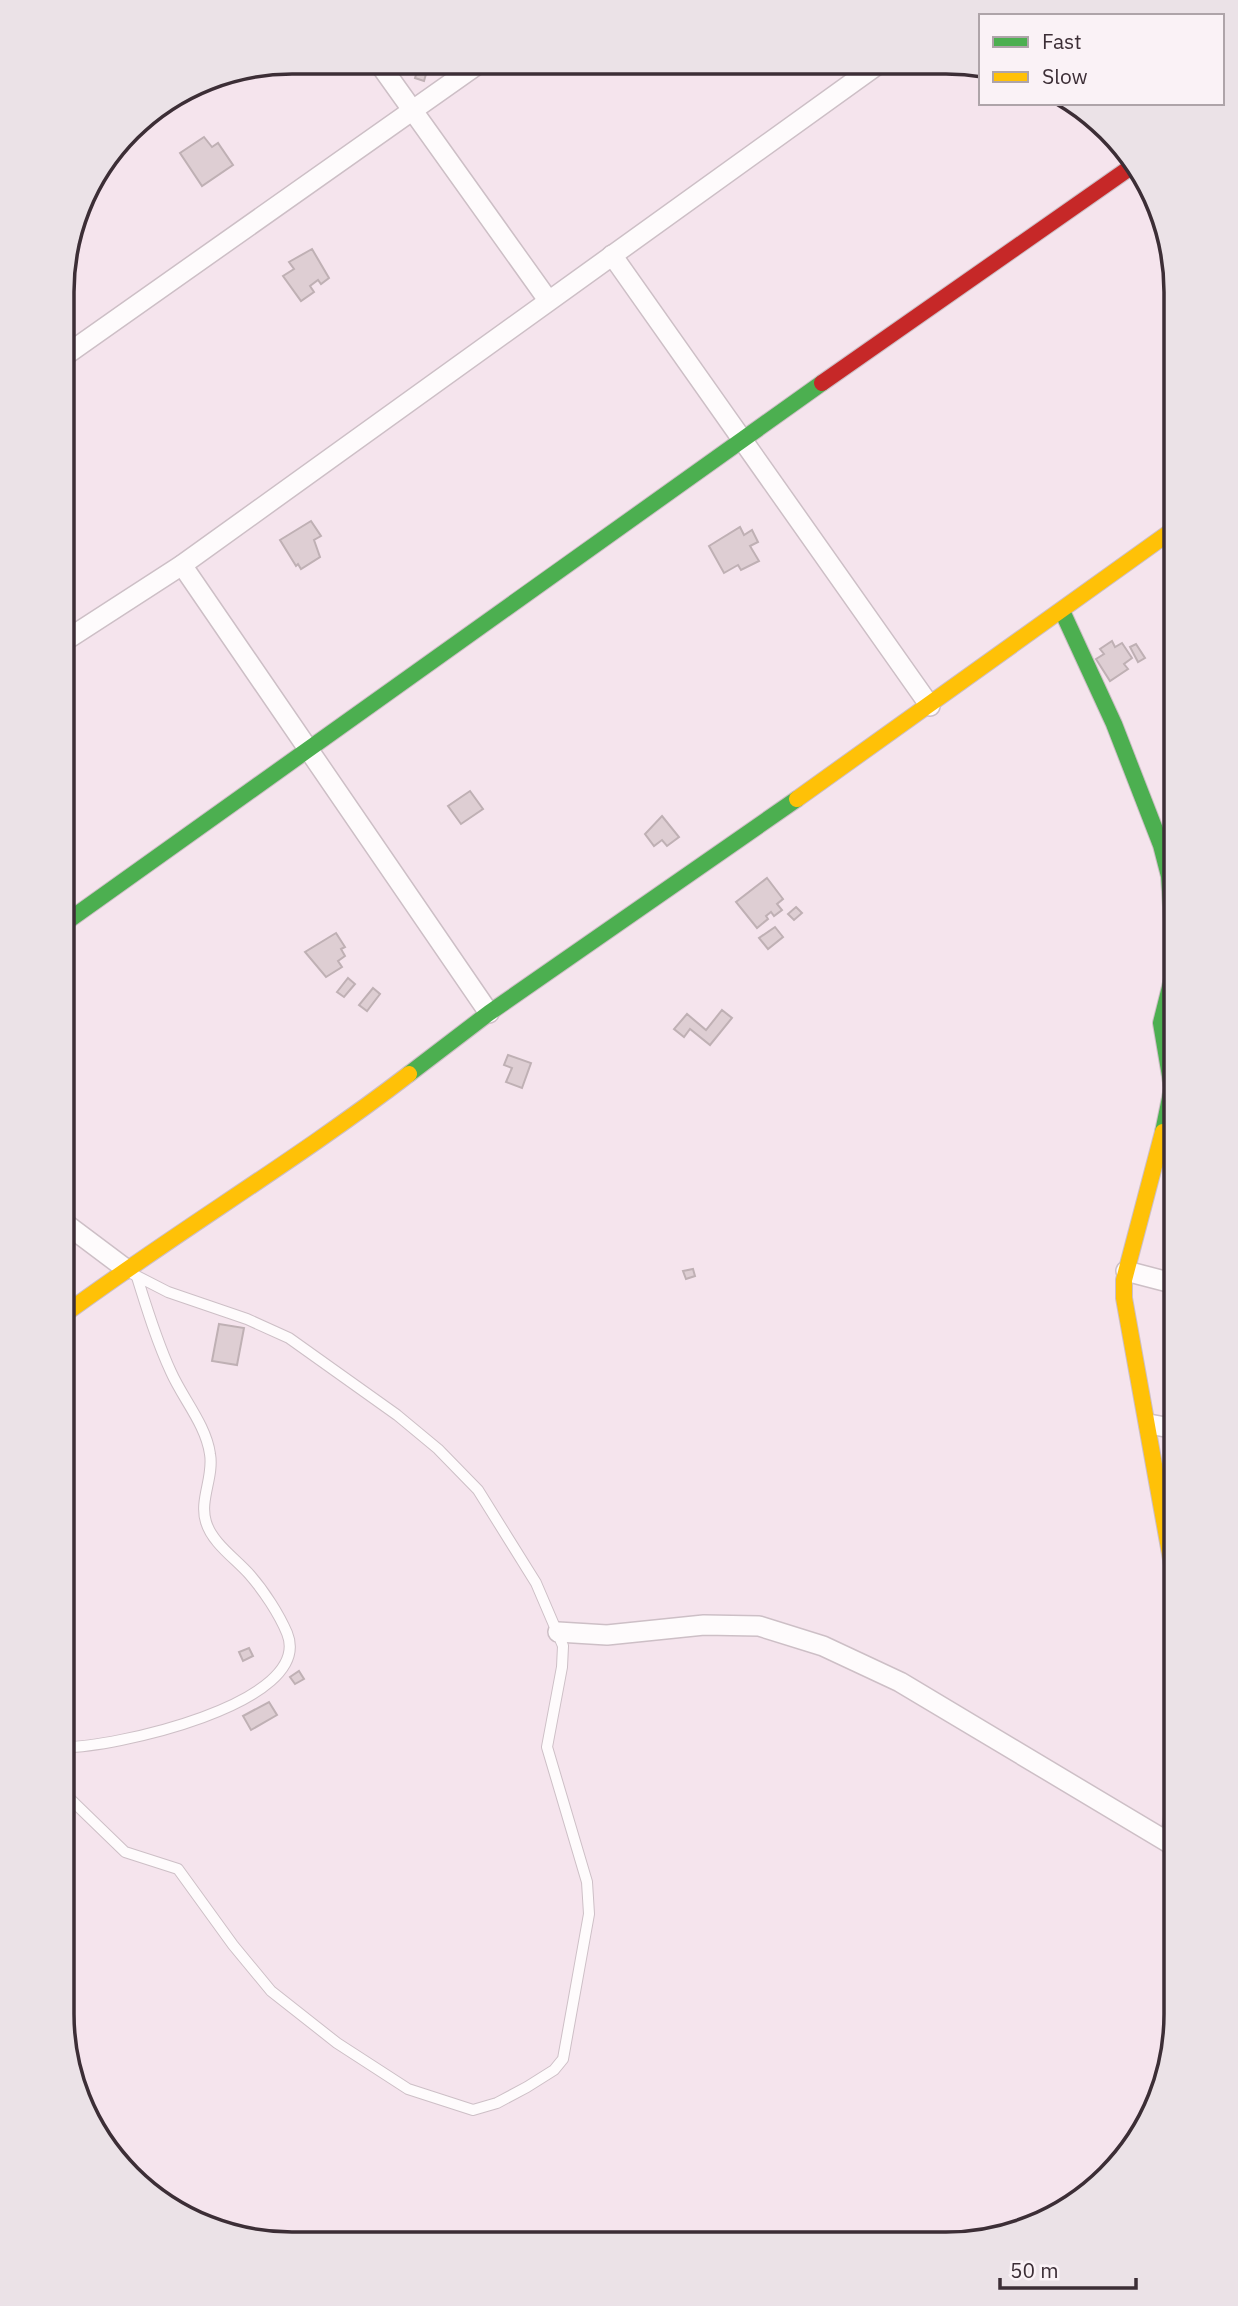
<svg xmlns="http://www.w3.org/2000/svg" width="1238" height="2306" viewBox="0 0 1238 2306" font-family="'IBM Plex Sans',sans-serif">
	<rect width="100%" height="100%" fill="#f5e4ed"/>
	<!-- building -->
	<g fill="#deced3" stroke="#bfb0b4" stroke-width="2">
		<path d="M419,65l9,2 -4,14 -9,-3z"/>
		<path d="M204,137l8,10 6,-4 15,22 -31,21 -22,-33z"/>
		<path d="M312,249l17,29 -8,6 -3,-4 -8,6 4,6 -13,9 -18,-25 11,-7 -5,-7z"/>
		<path d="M311,521l10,15 -7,4 6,17 -19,12 -3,-5 -2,2 -16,-26z"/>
		<path d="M740,527l4,8 8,-5 6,12 -8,4 9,15 -18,9 -3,-5 -14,8 -15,-27z"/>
		<path d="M1112,641l3,6 7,-4 10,15 -8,6 4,5 -18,12 -14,-22 8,-5 -4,-5z"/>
		<path d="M1136,644l9,14 -7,4 -8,-15z"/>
		<path d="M470,791l13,18 -22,15 -13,-18z"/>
		<path d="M662,816l17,21 -12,9 -5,-6 -8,6 -9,-12z"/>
		<path d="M767,878l16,21 -6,5 5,6 -8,6 -3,-4 -5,4 2,3 -11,9 -21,-26z"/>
		<path d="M796,907l6,6 -8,7 -6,-6z"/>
		<path d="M775,927l8,10 -15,12 -9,-11z"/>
		<path d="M336,933l9,14 -4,2 4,7 -7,5 4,6 -16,10 -21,-25z"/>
		<path d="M348,978l7,6 -11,13 -7,-5z"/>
		<path d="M373,988l7,6 -13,17 -8,-6z"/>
		<path d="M722,1010l10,8 -22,27 -20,-16 -6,8 -10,-8 13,-15 19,16z"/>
		<path d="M508,1055l23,8 -9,25 -16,-6 6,-14 -8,-3z"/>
		<path d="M693,1269l2,7 -9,3 -3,-8z"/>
		<path d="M219,1324l25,4 -7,37 -25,-4z"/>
		<path d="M249,1648l4,8 -10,5 -4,-9z"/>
		<path d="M299,1671l5,8 -9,5 -5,-7z"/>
		<path d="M269,1702l8,13 -26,15 -8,-14z"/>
	</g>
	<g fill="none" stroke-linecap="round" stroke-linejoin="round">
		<defs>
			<g id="lane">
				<path d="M62,1747c46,2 254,-43 225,-114 -8,-19 -23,-42 -37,-58 -14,-16 -38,-32 -44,-53 -7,-22 8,-45 4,-68 -4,-29 -27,-55 -39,-82 -14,-30 -24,-63 -34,-95"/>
				<path d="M61,1790l64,62 53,17 55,76 38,46 66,52 71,46 65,21 24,-7 30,-16 27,-17 9,-11 26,-145 -2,-32 -40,-135 15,-80 1,-21 -27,-63 -58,-93 -40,-41 -41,-34 -108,-77 -42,-19 -79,-27 -39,-20"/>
			</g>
			<g id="street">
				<path d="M378,62l170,238"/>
				<path d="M612,255l318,451"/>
				<path d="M63,357l418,-295"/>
				<path d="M182,565l307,448"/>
				<path d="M63,642l119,-77 695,-500"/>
				<path d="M62,1221l64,48"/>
				<path d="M1126,1271l50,13"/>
				<path d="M1149,1424l27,5"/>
				<path d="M558,1632l49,3 97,-10 55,1 64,20 77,36 276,165"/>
				<path d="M1170,1844l6,-42"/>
			</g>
			<g id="fast">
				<path d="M1062,611l52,113 47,121 8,31 6,91 -14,56 11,65 -9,44"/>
				<path d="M62,925l760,-542"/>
				<path d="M409,1074l80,-61 308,-214"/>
			</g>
			<g id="slow">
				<path d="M797,799l380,-272"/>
				<path d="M1163,1132l-39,148v18l52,289"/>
				<path d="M62,1316c114,-84 235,-156 347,-242"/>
			</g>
			<path id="jam" d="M822,383l309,-216"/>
		</defs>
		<!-- lane casing -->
		<use href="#lane" stroke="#cdbfc6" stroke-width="12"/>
		<!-- street casing -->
		<use href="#street" stroke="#cdbfc6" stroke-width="22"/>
		<!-- fast casing -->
		<use href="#fast" stroke="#cdbfc6" stroke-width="18"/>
		<!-- slow casing -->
		<use href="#slow" stroke="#cdbfc6" stroke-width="18"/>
		<!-- jam casing -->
		<use href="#jam" stroke="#cdbfc6" stroke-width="18"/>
		<!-- lane -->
		<use href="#lane" stroke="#fefbfc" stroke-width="10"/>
		<!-- street -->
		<use href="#street" stroke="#fefbfc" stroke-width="19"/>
		<!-- fast -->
		<use href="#fast" stroke="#4caf50" stroke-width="16"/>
		<!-- slow -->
		<use href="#slow" stroke="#ffc107" stroke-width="16"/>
		<!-- jam -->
		<use href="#jam" stroke="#c62828" stroke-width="16"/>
	</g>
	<!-- crop -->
	<path d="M0 0H1238V2306H0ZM292 74H946A218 218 0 0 1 1164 292V2014A218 218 0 0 1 946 2232H292A218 218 0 0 1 74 2014V292A218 218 0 0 1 292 74Z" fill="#ebe2e7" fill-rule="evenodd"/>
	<path fill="none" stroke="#3c2e36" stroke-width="3.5" d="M292 74H946A218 218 0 0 1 1164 292V2014A218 218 0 0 1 946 2232H292A218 218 0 0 1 74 2014V292A218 218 0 0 1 292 74Z"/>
	<!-- legend -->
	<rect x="979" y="14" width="245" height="91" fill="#faf2f6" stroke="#aea4a9" stroke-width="2"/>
	<rect x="993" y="37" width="35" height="10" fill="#4caf50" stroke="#aea4a9" stroke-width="2"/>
	<text x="1042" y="49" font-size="21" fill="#3c2e36">Fast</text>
	<rect x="993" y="72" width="35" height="10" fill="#ffc107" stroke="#aea4a9" stroke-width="2"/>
	<text x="1042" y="84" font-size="21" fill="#3c2e36">Slow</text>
	<!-- scale -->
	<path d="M1000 2278v10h136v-10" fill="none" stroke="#3c2e36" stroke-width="3.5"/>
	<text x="1010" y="2278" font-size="21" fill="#3c2e36" stroke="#faf2f6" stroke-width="5" paint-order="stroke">50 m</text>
</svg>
